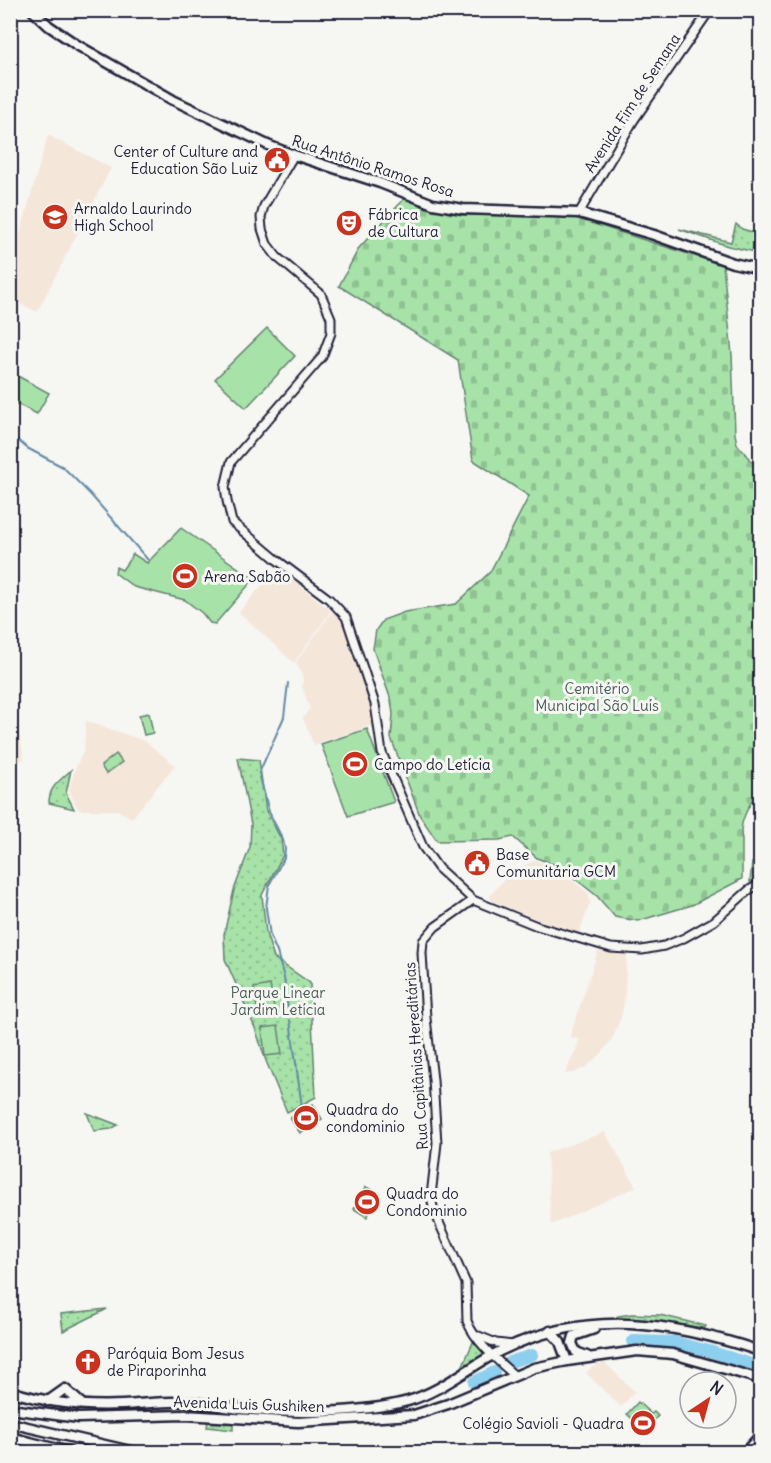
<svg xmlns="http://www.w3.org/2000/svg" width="771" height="1463" viewBox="0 0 771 1463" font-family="Delius,sans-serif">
	<defs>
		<pattern id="green-dots" width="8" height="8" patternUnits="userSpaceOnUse" patternTransform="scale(1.5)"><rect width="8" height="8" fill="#a7e2a8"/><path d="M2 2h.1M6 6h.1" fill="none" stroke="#8fc292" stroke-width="1.8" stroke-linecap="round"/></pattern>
		<pattern id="cemetery-stones" width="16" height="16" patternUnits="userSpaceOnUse" patternTransform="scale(1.5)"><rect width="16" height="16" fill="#a7e2a8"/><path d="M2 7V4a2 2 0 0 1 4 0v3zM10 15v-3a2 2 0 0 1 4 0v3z" fill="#8fc292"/></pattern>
	</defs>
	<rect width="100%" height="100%" fill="#f6f6f2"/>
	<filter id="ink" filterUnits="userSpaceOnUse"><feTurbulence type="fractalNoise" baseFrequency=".0167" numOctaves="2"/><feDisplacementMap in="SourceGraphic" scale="12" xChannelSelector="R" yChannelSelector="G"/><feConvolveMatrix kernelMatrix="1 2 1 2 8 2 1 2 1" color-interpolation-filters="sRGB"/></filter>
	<g filter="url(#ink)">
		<!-- built -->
		<g fill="#f5e6da">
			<path d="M48,135l63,33 -74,144 -26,-13v-33z"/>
			<path d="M278,567l53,44 -37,52 -55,-51z"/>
			<path d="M332,612l9,5 33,100 -1,8 -59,20 -11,-27 7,-10 -8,-21 1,-10 -7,-15z"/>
			<path d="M10,715l9,18 5,26 -13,8z"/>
			<path d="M86,721l59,20 30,24 -43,53 -15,-8h-38l-6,-11 -4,-9 6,-21 9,-19z"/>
			<path d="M535,860l23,9 30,24 2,10 -12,33 -86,-35 -2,-5 18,-21z"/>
			<path d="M598,951l29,4 -3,49 -3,13 -9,22 -11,15 -15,13 -10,5 -11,2 15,-34 -10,-4z"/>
			<path d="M605,1132l31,55 -85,38 -4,-72z"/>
			<path d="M604,1362l31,30 -14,15 -35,-34 5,-5z"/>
		</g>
		<!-- green -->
		<g fill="url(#green-dots)" stroke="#648272" stroke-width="1.5">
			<path d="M736,224l6,5 18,5v19l-32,-7 -49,-17 52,13z"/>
			<path d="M238,758l21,2 7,51 15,28 2,16 -21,40 4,38 8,25 36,25 6,114 -29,15 -21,-51 -11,-33 -30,-69 -1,-25 10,-44 16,-43 1,-23z"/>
			<path d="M71,770l-5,23 8,16 -25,-6c0,-17 11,-22 22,-33z"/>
			<path d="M752,863l8,4v11l-10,4z"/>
			<path d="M87,1113l31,12 -7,4 -17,2z"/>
			<path d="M107,1309l-44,22 -2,-17z"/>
			<path d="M632,1314l28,1 46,11 -1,2 -42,-6 -51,-2 6,-4z"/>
			<path d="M474,1340l12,15 -26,17z"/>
			<path d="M208,1421l25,2v7l-26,-3z"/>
		</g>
		<!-- cemetery -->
		<path fill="url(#cemetery-stones)" stroke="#648272" stroke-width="1.5" d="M405,198l58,17 106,1 154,49 9,90 3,79 2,10 23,27v316c-8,14 -23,35 -18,52v40l-50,26 -54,16 -23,-4 -18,-21 -37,-29 -23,-9 -24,-21 -14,3 -62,1 -17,-25 -29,-78 2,-24 -2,-14 -18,-51 3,-19 7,-10 22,-8 51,-8 34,-32 39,-76 -56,-36 -15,-100 -119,-74 20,-38z"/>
		<!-- pitch -->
		<g fill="#a7e2a8" stroke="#648272" stroke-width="1.5">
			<path d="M267,328l28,28 -49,52 -31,-29z"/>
			<path d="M14,374l35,19 -12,21 -26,-13v-22z"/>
			<path d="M181,528l73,51 -39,45 -5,-1 -8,-10 -17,-13 -51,-13 -19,-14 1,-6 6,3 11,-16 14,9z"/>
			<path d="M149,713l4,20 -9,2 -5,-20z"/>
			<path d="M367,729l27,73 -46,14 -27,-72z"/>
			<path d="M116,754l6,8 -16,12 -5,-8z"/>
			<path d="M270,985l5,29 -17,1 -4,-27z"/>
			<path d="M278,1026l4,28 -17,2 -3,-28z"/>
			<path d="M313,1104l9,15 -22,14 -10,-15z"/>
			<path d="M366,1187l14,7 -13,23 -13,-8z"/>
			<path d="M638,1402l13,12 3,-2 4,4 -14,14 -17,-16z"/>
		</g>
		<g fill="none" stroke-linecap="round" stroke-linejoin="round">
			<!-- stream -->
			<g stroke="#628aa6" stroke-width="2">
				<path d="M10,434l17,14 36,19 27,27 58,66"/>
				<path d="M288,683l-4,34 -25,56 10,39 14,28 2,9 -1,9 -15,27 -3,23 4,28 7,16 7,26 4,31"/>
				<path d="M290,1020l12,87"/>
			</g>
			<!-- river -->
			<g stroke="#8dcfee" stroke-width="12">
				<path d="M633,1341l41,1 35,9 51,16"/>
				<path d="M510,1362l22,-7"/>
				<path d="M474,1382l20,-10"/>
			</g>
			<defs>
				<g id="minor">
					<path d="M294,155l-30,51 -3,11 1,12 5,15 10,13 44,37 10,24v15l-9,24 -91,105 -6,25 2,14 5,21 45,38 52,39 17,18 29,87 7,49 41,94 15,21 35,32 64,26 74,22 31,2 22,-4 20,-8 30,-17 35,-31 11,-6"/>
					<path d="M579,213l55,-93 76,-110"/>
					<path d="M473,900l-38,27 -12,14 -1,12 4,65 7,62 4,63 -6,53 2,11 8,20 25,56 1,38c8,21 31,40 48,55"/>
					<path d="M479,1336l17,7 17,2"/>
				</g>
				<g id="major">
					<path d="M32,10l17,16 28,19 96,55 97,46 24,9 86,28 53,21 30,5 116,4 75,22 79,28 27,6"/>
					<path d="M550,1331l10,11 7,19"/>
					<path d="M587,1356l-11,-4 -4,-9 2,-7 20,-7"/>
					<path d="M10,1391c37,12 75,16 113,14 21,-1 42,-4 63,-3 19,1 36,5 54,7 50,5 119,5 168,-8 34,-10 61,-34 92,-50 87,-43 172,-29 260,0"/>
					<path d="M48,1401l17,-12 17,15"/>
					<path d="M10,1409l69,9 106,-3 113,7 116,-7 34,-11 86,-36 33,-7 70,-10 36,3 87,25"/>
					<path d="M10,1423l125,29"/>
					<path d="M10,1437l59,15"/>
					<path d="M745,1452l15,-16"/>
				</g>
			</defs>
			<!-- minor casing -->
			<use href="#minor" stroke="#22223b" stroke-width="11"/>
			<!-- major casing -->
			<use href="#major" stroke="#22223b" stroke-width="13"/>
			<!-- minor -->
			<use href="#minor" stroke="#f6f6f2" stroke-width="7"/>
			<!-- major -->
			<use href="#major" stroke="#f6f6f2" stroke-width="8"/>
		</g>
	</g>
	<!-- icons -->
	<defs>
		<symbol id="civic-disc" viewBox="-11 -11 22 22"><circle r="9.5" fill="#c8321e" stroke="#f6f6f2"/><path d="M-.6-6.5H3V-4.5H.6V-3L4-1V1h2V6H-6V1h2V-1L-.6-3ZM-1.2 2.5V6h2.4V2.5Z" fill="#fff"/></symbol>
		<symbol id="school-disc" viewBox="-11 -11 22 22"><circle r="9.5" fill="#c8321e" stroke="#f6f6f2"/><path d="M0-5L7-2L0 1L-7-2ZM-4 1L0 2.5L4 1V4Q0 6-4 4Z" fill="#fff"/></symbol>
		<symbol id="theatre-disc" viewBox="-11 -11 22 22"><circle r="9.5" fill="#c8321e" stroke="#f6f6f2"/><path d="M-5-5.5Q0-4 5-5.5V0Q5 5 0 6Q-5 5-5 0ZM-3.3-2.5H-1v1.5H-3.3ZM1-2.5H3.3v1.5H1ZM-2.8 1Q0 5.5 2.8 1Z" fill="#fff"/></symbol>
		<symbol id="stadium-disc" viewBox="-11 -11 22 22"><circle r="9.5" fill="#c8321e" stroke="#f6f6f2"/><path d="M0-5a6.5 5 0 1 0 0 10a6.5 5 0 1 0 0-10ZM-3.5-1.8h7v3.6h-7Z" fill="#fff"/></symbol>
		<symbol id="church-disc" viewBox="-11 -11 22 22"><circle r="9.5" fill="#c8321e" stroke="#f6f6f2"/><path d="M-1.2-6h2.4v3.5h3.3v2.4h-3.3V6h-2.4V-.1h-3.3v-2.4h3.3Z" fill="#fff"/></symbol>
	</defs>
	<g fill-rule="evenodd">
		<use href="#civic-disc" x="262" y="145" width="30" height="30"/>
		<use href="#school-disc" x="40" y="202" width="30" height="30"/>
		<use href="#theatre-disc" x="334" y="208" width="30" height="30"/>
		<use href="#stadium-disc" x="170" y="561" width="30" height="30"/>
		<use href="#stadium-disc" x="340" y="749" width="30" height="30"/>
		<use href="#civic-disc" x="462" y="848" width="30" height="30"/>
		<use href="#stadium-disc" x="291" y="1103" width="30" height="30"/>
		<use href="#stadium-disc" x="352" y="1187" width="30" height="30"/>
		<use href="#church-disc" x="73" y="1347" width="30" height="30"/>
		<use href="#stadium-disc" x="628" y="1408" width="30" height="30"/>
	</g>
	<g text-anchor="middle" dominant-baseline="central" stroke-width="6" stroke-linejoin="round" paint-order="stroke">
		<!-- street labels -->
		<g font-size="15" fill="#22223b" stroke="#f6f6f2">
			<text transform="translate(632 103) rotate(-57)">Avenida Fim de Semana</text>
			<text transform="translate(373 166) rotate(18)">Rua Antônio Ramos Rosa</text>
			<text transform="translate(416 1056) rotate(-94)">Rua Capitânias Hereditárias</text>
			<text transform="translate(249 1404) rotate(2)">Avenida Luis Gushiken</text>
		</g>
		<!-- poi labels -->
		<g font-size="15" fill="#22223b" stroke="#f6f6f2" text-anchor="start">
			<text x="258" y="151" text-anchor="end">Center of Culture and<tspan x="258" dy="17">Education São Luiz</tspan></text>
			<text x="74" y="208">Arnaldo Laurindo<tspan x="74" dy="17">High School</tspan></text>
			<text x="368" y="214">Fábrica<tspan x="368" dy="17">de Cultura</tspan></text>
			<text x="204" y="576">Arena Sabão</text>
			<text x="374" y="764">Campo do Letícia</text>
			<text x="496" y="854">Base<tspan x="496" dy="17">Comunitária GCM</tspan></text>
			<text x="326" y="1109">Quadra do<tspan x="326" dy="17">condominio</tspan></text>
			<text x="386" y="1193">Quadra do<tspan x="386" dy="17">Condominio</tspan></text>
			<text x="107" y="1353">Paróquia Bom Jesus<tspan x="107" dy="17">de Piraporinha</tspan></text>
			<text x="624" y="1423" text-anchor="end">Colégio Savioli - Quadra</text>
		</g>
		<!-- park labels -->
		<g font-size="15" fill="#4a5c5c" stroke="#f6f6f2">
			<text x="597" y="688">Cemitério<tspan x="597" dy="17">Municipal São Luís</tspan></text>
			<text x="278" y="992">Parque Linear<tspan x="278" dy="17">Jardim Letícia</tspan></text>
		</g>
	</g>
	<!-- margin -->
	<rect width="771" height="1463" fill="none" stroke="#f6f6f2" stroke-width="36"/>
	<rect x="18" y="18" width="735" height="1427" fill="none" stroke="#22223b" stroke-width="2" filter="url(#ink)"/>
	<!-- north arrow -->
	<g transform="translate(708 1400) rotate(36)"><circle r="28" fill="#f6f6f2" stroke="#a1a1a9" stroke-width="1.5"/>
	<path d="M0-4.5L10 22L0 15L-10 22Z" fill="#c8321e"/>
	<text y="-9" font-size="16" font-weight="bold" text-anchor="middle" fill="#22223b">N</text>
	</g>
</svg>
